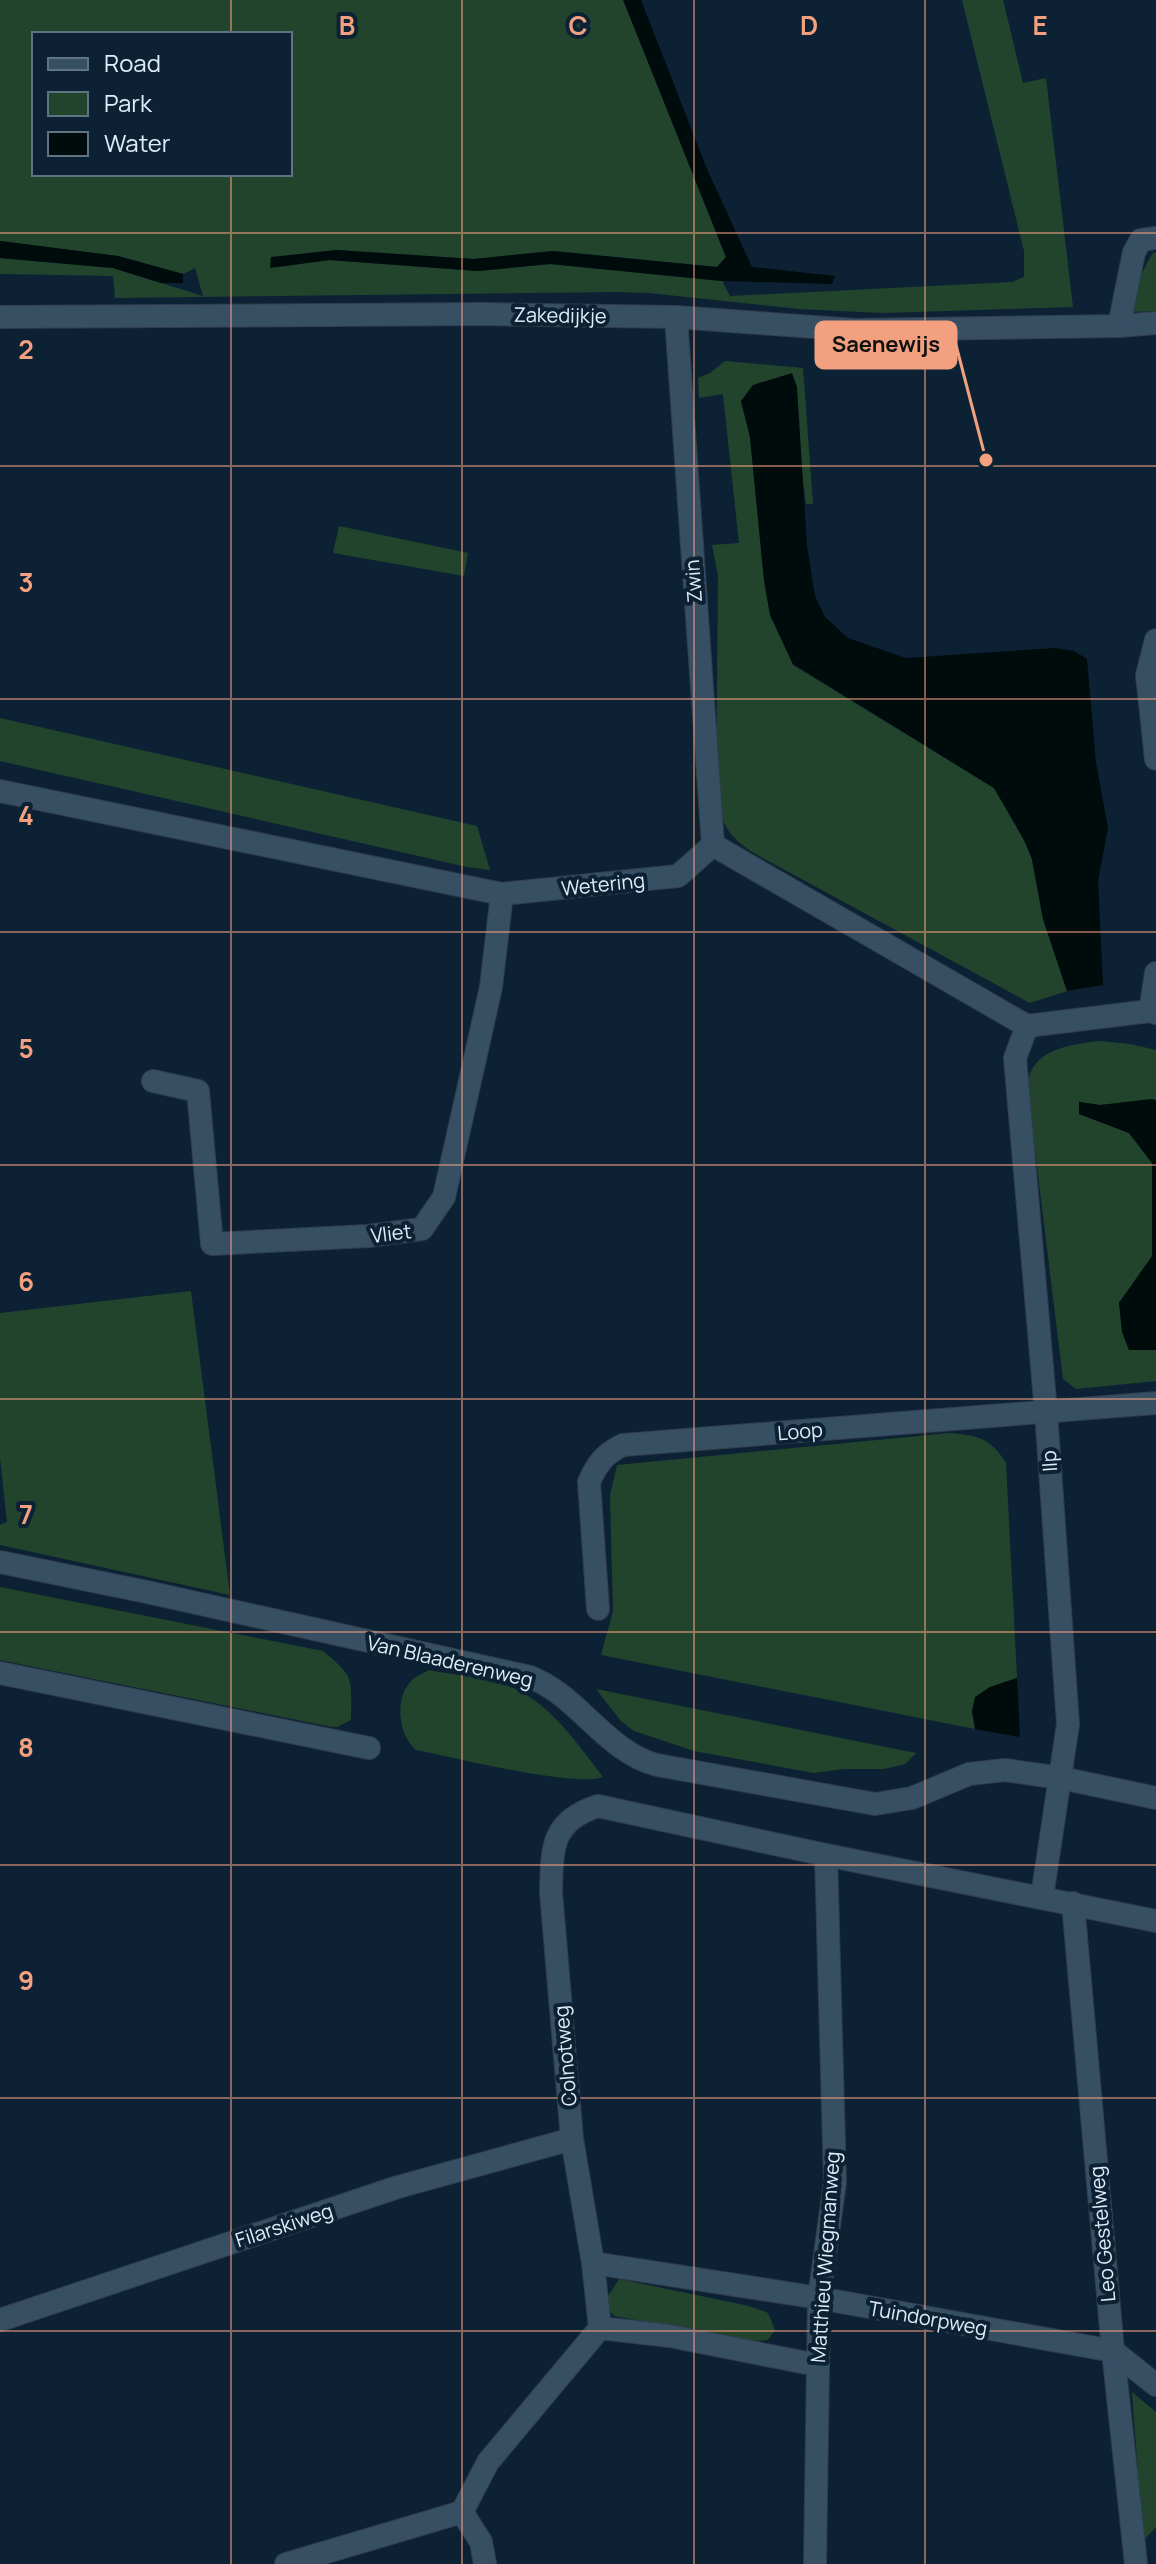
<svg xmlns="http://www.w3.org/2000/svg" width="1156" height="2564" viewBox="0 0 1156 2564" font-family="Manrope,sans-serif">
	<rect width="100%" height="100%" fill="#0c2234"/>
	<!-- green -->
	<g fill="#22442d" fill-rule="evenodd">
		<path d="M0,0h624l102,257 -9,10 -164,-16 -79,8 -138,-9 -57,17 50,-7 149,11 72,-7 172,17 8,15 282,-14 12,-5v-26l-62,-251h41l20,83 23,-5 27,229 -190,6 -84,-4 -150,-16 -33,-1 -501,6 -2,-22 -113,-2v-16l113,10 90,28 -8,-28 -12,6 -65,-18 -118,-15zM34,34h256v140h-256z"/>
		<path d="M1156,252v59l-25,1 10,-37 11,-21z"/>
		<path d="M725,361l78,7 10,136h-7l-7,-54 -58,-49 9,36 14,143 6,35 23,50 201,123 30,52 8,19 11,60 24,72 -37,12 -278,-151c-26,-18 -29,-27 -36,-57l2,-219 -6,-31 27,-2 -16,-149 -24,4 -1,-20 12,-5z"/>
		<path d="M339,526l129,27 -4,23 -131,-23z"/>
		<path d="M0,718l477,108 13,44 -23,-3 -467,-106z"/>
		<path d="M1099,1041l31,3 26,6v50l-56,5 -20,-3 -1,12 50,19 23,30v94l-33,46 10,47h27v31l-80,8 -13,-10 -36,-294c5,-36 41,-40 72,-44z"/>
		<path d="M191,1291l39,304 -230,-50v-20l7,-3 -7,-64v-145z"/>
		<path d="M950,1433c28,3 40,4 56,30l11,215 -27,9 -18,24 3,18 -374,-74 12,-44 -3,-116 7,-30z"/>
		<path d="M0,1587l323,64c33,27 28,28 28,69l-14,7 -10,-1 -327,-66z"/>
		<path d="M429,1670c24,5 51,6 74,14 44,14 73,58 100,93 -28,11 -150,-20 -187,-27 -18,-16 -22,-52 -4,-70 4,-4 12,-7 17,-10z"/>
		<path d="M596,1689l320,64 -11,11 -21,5h-40l-30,4 -120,-22 -60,-20 -13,-10z"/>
		<path d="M619,2279l130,27 19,7 7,17 -7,10 -13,1 -141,-25 -8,-10 1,-8z"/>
		<path d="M1132,2392l24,20v115l-13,14z"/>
	</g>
	<!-- water -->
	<g fill="#000b0c">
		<path d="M623,0h18l66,169 45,98 83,9 -3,8 -110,-3 -172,-17 -72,7 -149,-11 -59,8 1,-11 65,-7 138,9 79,-8 164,16 9,-10z"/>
		<path d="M0,241l118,15 65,18v9h-22l-48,-15 -113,-10z"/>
		<path d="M792,373l5,14 10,159 8,50 10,21 23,21 58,20 149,-10 19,3 13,8 9,104 12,65 -10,53 5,104 -36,6 -24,-72 -11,-60 -8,-19 -30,-52 -201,-124 -23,-49 -6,-35 -14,-143 -9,-36 12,-16z"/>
		<path d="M1151,1099l5,1v250h-27l-7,-18 -3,-29 33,-47v-93l-23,-30 -50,-19v-12l21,3z"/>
		<path d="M1017,1678l3,59 -45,-8 -3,-18 3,-14 15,-10z"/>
	</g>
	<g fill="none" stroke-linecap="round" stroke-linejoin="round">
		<defs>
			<g id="minor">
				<path d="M0,317l482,-3 194,3 180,13 263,-4 37,-3"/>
				<path d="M676,317l37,528"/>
				<path d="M1119,326l15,-74 7,-12 15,-2"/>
				<path d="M1156,640l-9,35 9,84"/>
				<path d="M0,791l502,103 176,-18 35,-31 314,181 123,-15 6,2"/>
				<path d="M1150,1011l6,-38"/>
				<path d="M1027,1026l-12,32 31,354 22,312 -26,173"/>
				<path d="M153,1081l45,10 14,153 156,-8 54,-7 22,-32 47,-210 11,-93"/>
				<path d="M598,1609l-9,-127c8,-18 15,-28 34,-37l533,-42"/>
				<path d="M0,1673l369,75"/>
				<path d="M1073,1903l40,448 23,213"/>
				<path d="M593,2263l226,35 294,53 43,34"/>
				<path d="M0,2320l398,-133 174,-48"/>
				<path d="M600,2328l70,8 147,29"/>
				<path d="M462,2512l26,-50 112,-134 -7,-65 -21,-124 -21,-247c1,-44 0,-71 47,-86l228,49 330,66"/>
				<path d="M462,2512l19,30 4,22"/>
				<path d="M286,2564l176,-52"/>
				<path d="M815,2564l4,-266 16,-116 -9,-327"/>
			</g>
			<path id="tertiary" d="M0,1562l147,30 383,85c49,19 75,74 127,88l218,39 37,-6 57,-24 36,-4 56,8 95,20"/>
		</defs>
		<!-- minor casing -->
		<use href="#minor" stroke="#313c4c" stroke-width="24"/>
		<!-- tertiary casing -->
		<use href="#tertiary" stroke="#313c4c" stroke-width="24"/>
		<!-- minor -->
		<use href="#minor" stroke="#374f63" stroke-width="22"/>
		<!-- tertiary -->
		<use href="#tertiary" stroke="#374f63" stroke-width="22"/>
	</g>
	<!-- grid -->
	<path fill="none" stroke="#f2a07f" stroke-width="2" stroke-opacity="0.55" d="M231,0v34M462,0v2564M694,0v2564M925,0v2564M231,174v2390M0,233h1156M0,466h1156M0,699h1156M0,932h1156M0,1165h1156M0,1399h1156M0,1632h1156M0,1865h1156M0,2098h1156M0,2331h1156"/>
	<g text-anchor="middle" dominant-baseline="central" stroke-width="8" stroke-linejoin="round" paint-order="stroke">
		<!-- street labels -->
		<g font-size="20" fill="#dfedf9" stroke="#0c2234">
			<text transform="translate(560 315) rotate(1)">Zakedijkje</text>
			<text transform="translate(693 581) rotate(-94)">Zwin</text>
			<text transform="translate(603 884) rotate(-6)">Wetering</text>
			<text transform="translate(391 1233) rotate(-7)">Vliet</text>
			<text transform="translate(800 1431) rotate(-5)">Loop</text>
			<text transform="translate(1049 1461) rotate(-94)">Ilp</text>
			<text transform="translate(450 1661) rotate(13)">Van Blaaderenweg</text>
			<text transform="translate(565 2056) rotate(-95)">Colnotweg</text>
			<text transform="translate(284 2225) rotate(-18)">Filarskiweg</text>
			<text transform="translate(1102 2234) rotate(-95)">Leo Gestelweg</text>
			<text transform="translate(825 2257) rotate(-86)">Matthieu Wiegmanweg</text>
			<text transform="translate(928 2318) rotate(10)">Tuindorpweg</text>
		</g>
	</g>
	<g font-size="26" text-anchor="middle" font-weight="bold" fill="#f2a07f" stroke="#0c2234" stroke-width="8" stroke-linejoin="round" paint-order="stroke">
		<text x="347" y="35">B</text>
		<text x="578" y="35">C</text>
		<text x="809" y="35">D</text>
		<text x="1040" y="35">E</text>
		<text x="26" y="359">2</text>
		<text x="26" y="592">3</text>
		<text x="26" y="825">4</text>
		<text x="26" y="1058">5</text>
		<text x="26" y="1291">6</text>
		<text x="26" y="1524">7</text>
		<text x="26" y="1757">8</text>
		<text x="26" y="1990">9</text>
	</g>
	<!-- callouts -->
	<path fill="none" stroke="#f2a07f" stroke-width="3" d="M986 460L956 345"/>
	<circle fill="#f2a07f" stroke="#0c2234" stroke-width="3" cx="986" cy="460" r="8"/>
	<rect fill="#f2a07f" stroke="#f2a07f" stroke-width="3" x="816" y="322" width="140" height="46" rx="8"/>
	<g font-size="22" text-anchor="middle" font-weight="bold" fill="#111">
		<text x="886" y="352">Saenewijs</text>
	</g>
	<!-- legend -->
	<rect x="32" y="32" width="260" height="144" fill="#0c2234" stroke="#607383" stroke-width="2"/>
	<rect x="48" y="58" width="40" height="12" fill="#374f63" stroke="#607383" stroke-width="2"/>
	<text x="104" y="72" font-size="24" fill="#dfedf9">Road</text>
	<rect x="48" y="92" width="40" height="24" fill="#22442d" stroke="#607383" stroke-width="2"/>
	<text x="104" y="112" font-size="24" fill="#dfedf9">Park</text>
	<rect x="48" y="132" width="40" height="24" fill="#000b0c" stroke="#607383" stroke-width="2"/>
	<text x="104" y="152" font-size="24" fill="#dfedf9">Water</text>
</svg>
